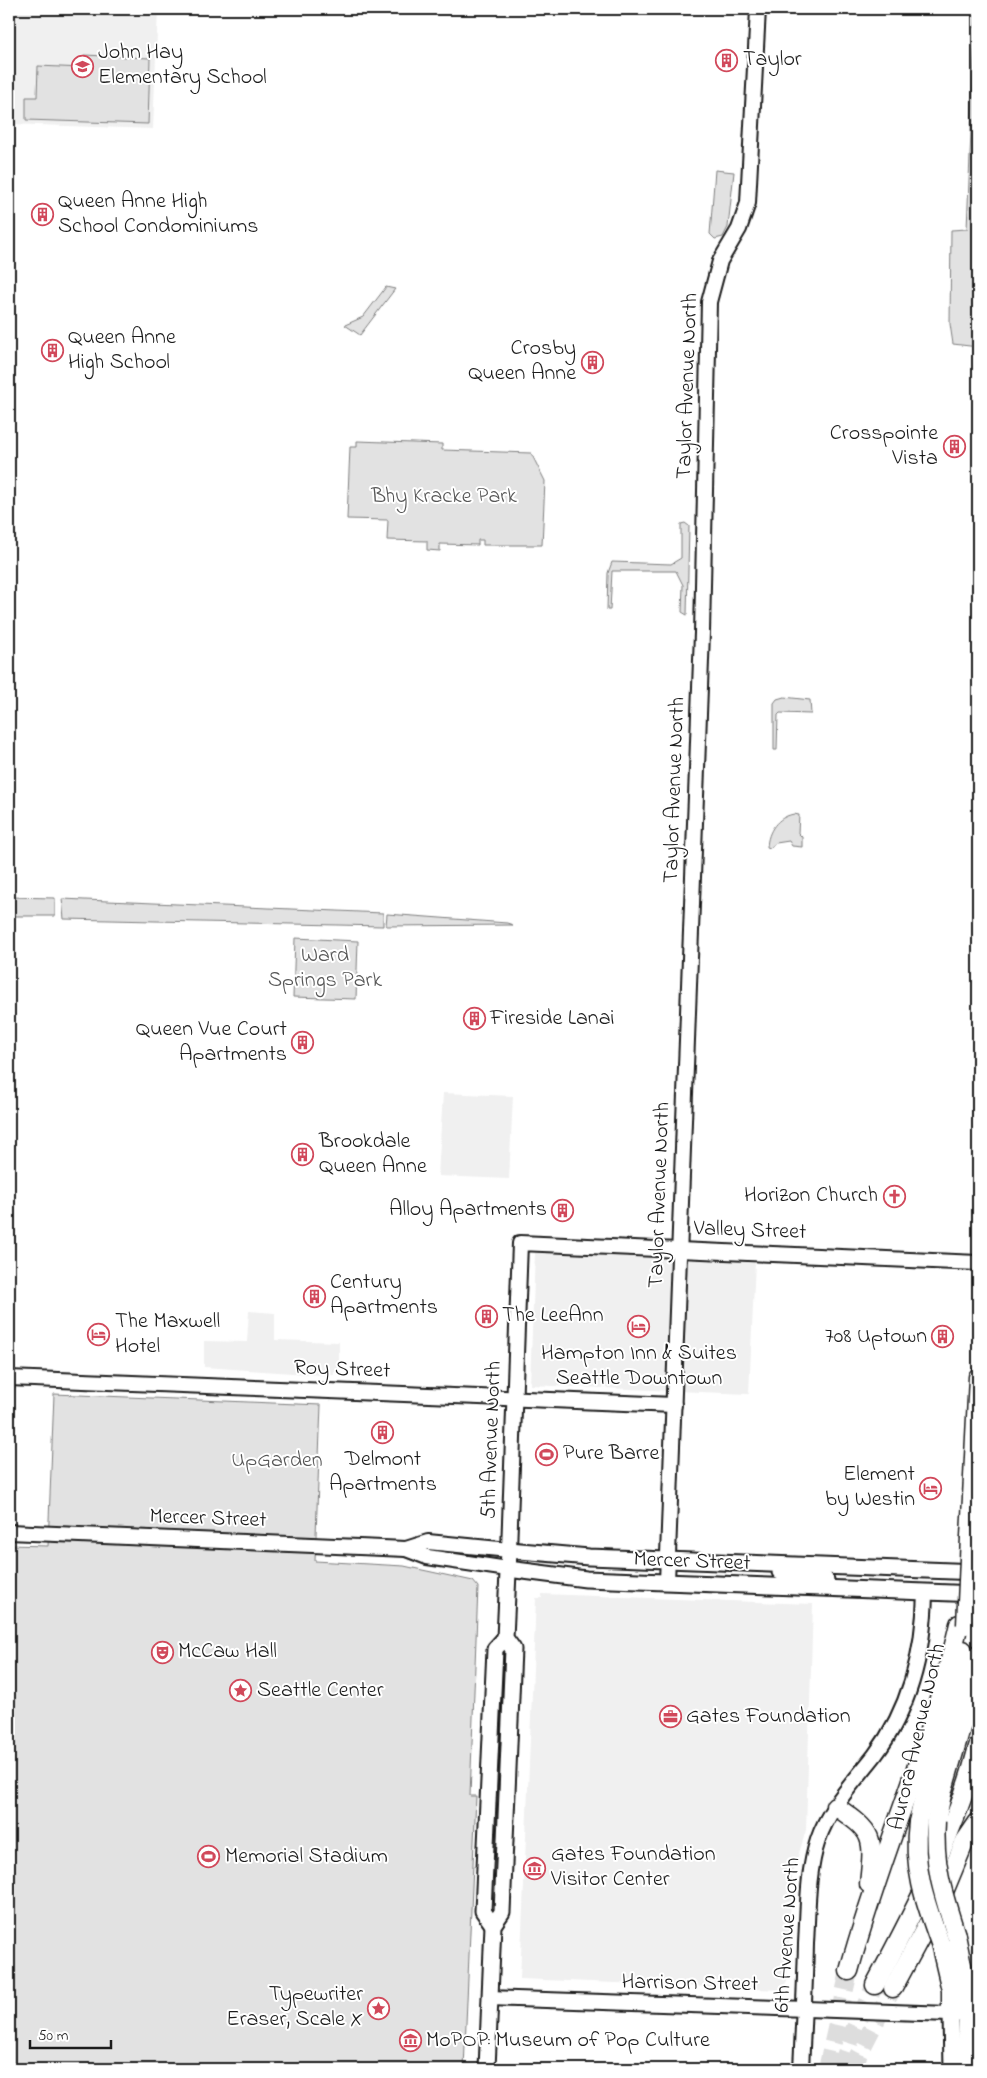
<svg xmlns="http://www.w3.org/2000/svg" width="987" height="2078" viewBox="0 0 987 2078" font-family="'Indie Flower',sans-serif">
	<rect width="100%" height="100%" fill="#fff"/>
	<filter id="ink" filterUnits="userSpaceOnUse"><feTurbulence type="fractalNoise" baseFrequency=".02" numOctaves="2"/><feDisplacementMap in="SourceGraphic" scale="10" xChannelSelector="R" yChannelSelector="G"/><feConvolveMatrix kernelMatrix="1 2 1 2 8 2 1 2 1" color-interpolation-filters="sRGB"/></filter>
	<g filter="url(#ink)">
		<!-- built -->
		<g fill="#f0f0f0">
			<path d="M9,9h149l-5,120 -144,-5z"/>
			<path d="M443,1093l70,3 -4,83 -71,-3z"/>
			<path d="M535,1253l220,9 -6,132 -219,-9z"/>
			<path d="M249,1311l26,2v27l64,2v30h-5v3h-12l-118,-8v-26l43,1z"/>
			<path d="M542,1594l271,10 -7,226 -14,47 -5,104 -6,9 -261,-11 16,-381h6z"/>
		</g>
		<!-- green -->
		<g fill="#e2e2e2" stroke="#7f7f7f">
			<path d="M976,9h2v338l-25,-3 -3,-20 1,-94 16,-1z"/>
			<path d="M84,55l66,3 -2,66 -122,-4v-23h11l1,-31 45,2z"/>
			<path d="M715,170l19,2 -6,55 -5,10 -8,2 -5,-5z"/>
			<path d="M386,287l9,2 -35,46 -15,-10 18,-8z"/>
			<path d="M357,441l85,3v6l89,3 14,28 -3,64h-59v-5h-5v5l-38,-1v7l-13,-1v-9l-40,-1 1,-20 -41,-1 3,-72h7z"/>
			<path d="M685,523l4,3 -2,89 -5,-3 1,-27 -7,-14h-64l-2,39h-3l1,-37 4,-11 59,2 10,-6v-34z"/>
			<path d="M784,697l26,3 1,14 -31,-1 -2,2 -1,35h-3v-47l3,-4z"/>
			<path d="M794,814l5,1 -1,18 4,4v10l-10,-1 -3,-5 -13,2 -6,5 -3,-1c1,-16 10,-30 27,-33z"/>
			<path d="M9,897l46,1v18h-46z"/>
			<path d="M62,899l321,14v13l-319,-7z"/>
			<path d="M387,914l120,9 6,2 -127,1z"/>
			<path d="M295,938l63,3 -2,58 -63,-2z"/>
			<path d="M54,1394l267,11 -6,156 89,5 69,15 5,6 -8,209h6l-12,273h-455v-524l39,1z"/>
		</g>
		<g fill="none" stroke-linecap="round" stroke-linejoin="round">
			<!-- highway-tunnel -->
			<g stroke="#ddd" stroke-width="18" stroke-dasharray="18 9" stroke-linecap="butt">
				<path d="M827,2069l22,-98"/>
				<path d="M841,2069l12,-37 22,-47"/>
				<path d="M851,2069l42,-81"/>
			</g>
			<defs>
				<g id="secondary">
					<path d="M9,1378l665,27"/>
					<path d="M9,1532l397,17 21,8 81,12"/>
					<path d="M406,1549l22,-7 81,8 11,-307 458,20"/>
					<path d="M667,1582l35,-949 7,-331 11,-41 19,-32 9,-26 10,-194"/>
					<path d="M490,1998l488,17"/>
					<path d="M801,2069c2,-41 4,-83 5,-125 2,-34 1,-71 12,-104 11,-33 36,-58 57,-85 36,-48 49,-104 50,-163"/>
				</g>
				<g id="primary">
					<path d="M508,1569l78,10 392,15"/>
					<path d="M780,1572l46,8"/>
					<path d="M493,1925l-10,-14 12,-262 10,-11"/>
					<path d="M951,2014l1,55"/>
					<path d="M487,2069l6,-144 9,-13 11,-263 -8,-11 4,-88 80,7 389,15"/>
					<path d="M964,2069l3,-55"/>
				</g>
				<g id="highway">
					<path d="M970,1537l8,-160"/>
					<path d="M835,1806c40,27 39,31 34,78"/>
					<path d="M936,1821l7,-31 27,-93 8,-43"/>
					<path d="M918,1822c12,-58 40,-112 45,-172"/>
					<path d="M956,1935l11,54v25"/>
					<path d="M940,1943l11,47v24"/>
					<path d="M849,1971c32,-118 83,-228 110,-347"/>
					<path d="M875,1985c41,-77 81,-154 103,-238"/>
					<path d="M893,1988l48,-89 24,-58 13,-19"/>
				</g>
			</defs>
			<!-- secondary casing -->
			<use href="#secondary" stroke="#1c1c1c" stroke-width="18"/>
			<!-- primary casing -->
			<use href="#primary" stroke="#1c1c1c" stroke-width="19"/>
			<!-- highway casing -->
			<use href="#highway" stroke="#1c1c1c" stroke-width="21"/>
			<!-- secondary -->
			<use href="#secondary" stroke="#fff" stroke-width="14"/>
			<!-- primary -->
			<use href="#primary" stroke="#fff" stroke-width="15"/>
			<!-- highway -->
			<use href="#highway" stroke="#fff" stroke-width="18"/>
			<defs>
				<g id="highway-bridge">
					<path d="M966,1625l4,-88"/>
					<path d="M936,1821c-3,44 7,73 20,114"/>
					<path d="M918,1822c-6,44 7,80 22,121"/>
				</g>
			</defs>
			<!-- highway-bridge casing -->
			<use href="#highway-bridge" stroke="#1c1c1c" stroke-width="21" stroke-linecap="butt"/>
			<!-- highway-bridge -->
			<use href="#highway-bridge" stroke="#fff" stroke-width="18"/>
		</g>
	</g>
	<!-- icons -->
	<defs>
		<symbol id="building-ring" viewBox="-11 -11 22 22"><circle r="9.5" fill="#fff" stroke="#d1495b" stroke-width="1.5"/><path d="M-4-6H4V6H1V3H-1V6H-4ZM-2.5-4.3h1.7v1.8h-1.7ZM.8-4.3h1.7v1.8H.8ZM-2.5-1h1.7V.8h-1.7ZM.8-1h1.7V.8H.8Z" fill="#d1495b"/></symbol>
		<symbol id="school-ring" viewBox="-11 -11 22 22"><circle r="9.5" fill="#fff" stroke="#d1495b" stroke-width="1.5"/><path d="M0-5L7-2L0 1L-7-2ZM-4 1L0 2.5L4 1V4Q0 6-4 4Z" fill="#d1495b"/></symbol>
		<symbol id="church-ring" viewBox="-11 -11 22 22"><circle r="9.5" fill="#fff" stroke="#d1495b" stroke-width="1.5"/><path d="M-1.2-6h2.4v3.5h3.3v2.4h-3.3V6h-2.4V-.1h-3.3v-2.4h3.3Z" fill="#d1495b"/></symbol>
		<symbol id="hotel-ring" viewBox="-11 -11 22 22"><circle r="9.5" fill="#fff" stroke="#d1495b" stroke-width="1.5"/><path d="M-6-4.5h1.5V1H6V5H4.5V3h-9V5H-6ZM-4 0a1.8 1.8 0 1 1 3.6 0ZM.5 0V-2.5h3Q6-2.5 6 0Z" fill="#d1495b"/></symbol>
		<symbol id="stadium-ring" viewBox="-11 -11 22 22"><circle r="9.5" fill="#fff" stroke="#d1495b" stroke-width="1.5"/><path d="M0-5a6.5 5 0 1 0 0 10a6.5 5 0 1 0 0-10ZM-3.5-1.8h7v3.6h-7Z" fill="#d1495b"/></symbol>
		<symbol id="theatre-ring" viewBox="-11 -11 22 22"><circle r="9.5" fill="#fff" stroke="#d1495b" stroke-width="1.5"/><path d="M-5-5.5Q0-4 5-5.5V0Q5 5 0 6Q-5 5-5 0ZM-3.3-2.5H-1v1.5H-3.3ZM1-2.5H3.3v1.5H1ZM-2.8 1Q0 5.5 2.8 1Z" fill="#d1495b"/></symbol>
		<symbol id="sight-ring" viewBox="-11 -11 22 22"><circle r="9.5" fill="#fff" stroke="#d1495b" stroke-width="1.5"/><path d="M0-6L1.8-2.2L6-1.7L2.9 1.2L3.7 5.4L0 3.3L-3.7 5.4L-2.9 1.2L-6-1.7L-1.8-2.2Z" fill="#d1495b"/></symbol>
		<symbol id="office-ring" viewBox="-11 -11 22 22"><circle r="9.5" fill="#fff" stroke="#d1495b" stroke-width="1.5"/><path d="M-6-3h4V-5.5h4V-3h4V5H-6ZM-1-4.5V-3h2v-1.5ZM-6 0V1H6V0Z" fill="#d1495b"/></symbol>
		<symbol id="museum-ring" viewBox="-11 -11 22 22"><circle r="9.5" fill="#fff" stroke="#d1495b" stroke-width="1.5"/><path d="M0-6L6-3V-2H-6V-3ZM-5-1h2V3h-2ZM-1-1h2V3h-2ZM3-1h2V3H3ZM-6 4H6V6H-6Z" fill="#d1495b"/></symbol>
	</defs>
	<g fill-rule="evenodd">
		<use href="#building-ring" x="714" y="48" width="25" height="25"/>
		<use href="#school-ring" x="70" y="54" width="25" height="25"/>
		<use href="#building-ring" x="30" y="202" width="25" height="25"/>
		<use href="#building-ring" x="40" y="338" width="25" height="25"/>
		<use href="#building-ring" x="580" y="350" width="25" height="25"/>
		<use href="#building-ring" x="942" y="434" width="25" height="25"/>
		<use href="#building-ring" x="462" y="1006" width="25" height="25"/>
		<use href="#building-ring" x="290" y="1030" width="25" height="25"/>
		<use href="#building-ring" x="290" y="1142" width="25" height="25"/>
		<use href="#church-ring" x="882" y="1184" width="25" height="25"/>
		<use href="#building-ring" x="550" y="1198" width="25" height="25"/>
		<use href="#building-ring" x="302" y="1284" width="25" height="25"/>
		<use href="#building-ring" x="474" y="1304" width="25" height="25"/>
		<use href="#hotel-ring" x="626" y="1314" width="25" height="25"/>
		<use href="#hotel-ring" x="86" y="1322" width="25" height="25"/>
		<use href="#building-ring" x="930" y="1324" width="25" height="25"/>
		<use href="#building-ring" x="370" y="1420" width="25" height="25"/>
		<use href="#stadium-ring" x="534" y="1442" width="25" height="25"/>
		<use href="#hotel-ring" x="918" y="1476" width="25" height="25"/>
		<use href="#theatre-ring" x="150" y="1640" width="25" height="25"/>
		<use href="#sight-ring" x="228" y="1678" width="25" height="25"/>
		<use href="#office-ring" x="658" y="1704" width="25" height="25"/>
		<use href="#stadium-ring" x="196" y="1844" width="25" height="25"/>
		<use href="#museum-ring" x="522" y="1856" width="25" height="25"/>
		<use href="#sight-ring" x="366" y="1996" width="25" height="25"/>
		<use href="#museum-ring" x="398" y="2028" width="25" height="25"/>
	</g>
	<g text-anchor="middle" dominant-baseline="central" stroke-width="4" stroke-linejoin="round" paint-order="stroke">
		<!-- poi labels -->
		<g font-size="22" fill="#1c1c1c" stroke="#fff" text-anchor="start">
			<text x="98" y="53">John Hay<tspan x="98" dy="25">Elementary School</tspan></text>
			<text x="743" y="60">Taylor</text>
			<text x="58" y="202">Queen Anne High<tspan x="58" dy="25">School Condominiums</tspan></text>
			<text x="68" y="338">Queen Anne<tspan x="68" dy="25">High School</tspan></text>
			<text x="576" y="349" text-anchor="end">Crosby<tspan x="576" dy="25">Queen Anne</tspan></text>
			<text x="938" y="434" text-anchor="end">Crosspointe<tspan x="938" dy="25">Vista</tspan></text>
			<text x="490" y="1019">Fireside Lanai</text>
			<text x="287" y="1030" text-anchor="end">Queen Vue Court<tspan x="287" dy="25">Apartments</tspan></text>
			<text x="319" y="1142">Brookdale<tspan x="319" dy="25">Queen Anne</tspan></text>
			<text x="878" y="1196" text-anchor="end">Horizon Church</text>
			<text x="547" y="1210" text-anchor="end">Alloy Apartments</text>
			<text x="330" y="1283">Century<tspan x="330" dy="25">Apartments</tspan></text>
			<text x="502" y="1316">The LeeAnn</text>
			<text x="115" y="1322">The Maxwell<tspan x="115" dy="25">Hotel</tspan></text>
			<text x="927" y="1337" text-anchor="end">708 Uptown</text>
			<text x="639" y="1354" text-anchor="middle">Hampton Inn &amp; Suites<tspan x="639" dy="25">Seattle Downtown</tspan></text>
			<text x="563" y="1454">Pure Barre</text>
			<text x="383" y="1460" text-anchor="middle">Delmont<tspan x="383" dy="25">Apartments</tspan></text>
			<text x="915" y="1475" text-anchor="end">Element<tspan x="915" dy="25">by Westin</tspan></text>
			<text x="178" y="1652">McCaw Hall</text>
			<text x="257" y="1691">Seattle Center</text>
			<text x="686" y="1717">Gates Foundation</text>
			<text x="551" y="1855">Gates Foundation<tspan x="551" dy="25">Visitor Center</tspan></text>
			<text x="225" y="1857">Memorial Stadium</text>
			<text x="363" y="1995" text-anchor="end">Typewriter<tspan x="363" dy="25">Eraser, Scale X</tspan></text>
			<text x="426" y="2041">MoPOP: Museum of Pop Culture</text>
		</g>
		<!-- street labels -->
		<g font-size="22" fill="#1c1c1c" stroke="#fff">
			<text transform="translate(688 386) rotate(-88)">Taylor Avenue North</text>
			<text transform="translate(675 790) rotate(-88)">Taylor Avenue North</text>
			<text transform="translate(660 1195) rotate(-88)">Taylor Avenue North</text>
			<text transform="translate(750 1231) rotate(2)">Valley Street</text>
			<text transform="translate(342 1370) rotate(2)">Roy Street</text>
			<text transform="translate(492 1440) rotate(-88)">5th Avenue North</text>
			<text transform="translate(208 1519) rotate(2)">Mercer Street</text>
			<text transform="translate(692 1562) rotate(2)">Mercer Street</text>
			<text transform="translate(918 1737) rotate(-77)">Aurora Avenue North</text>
			<text transform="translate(788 1935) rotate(-86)">6th Avenue North</text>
			<text transform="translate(690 1984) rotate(1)">Harrison Street</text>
		</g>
		<!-- park labels -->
		<g font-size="22" fill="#575757" stroke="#fff">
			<text x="444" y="497">Bhy Kracke Park</text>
			<text x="325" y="956">Ward<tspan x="325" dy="25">Springs Park</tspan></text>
			<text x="277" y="1461">UpGarden</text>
		</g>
	</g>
	<!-- margin -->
	<rect width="987" height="2078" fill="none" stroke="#fff" stroke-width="30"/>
	<rect x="15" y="15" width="957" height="2048" fill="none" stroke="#1c1c1c" stroke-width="2" filter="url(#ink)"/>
	<!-- scale -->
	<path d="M30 2040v8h81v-8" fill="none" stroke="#1c1c1c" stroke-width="2.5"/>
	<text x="38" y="2040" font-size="15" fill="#1c1c1c" stroke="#ffffff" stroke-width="4" paint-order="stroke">50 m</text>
</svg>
